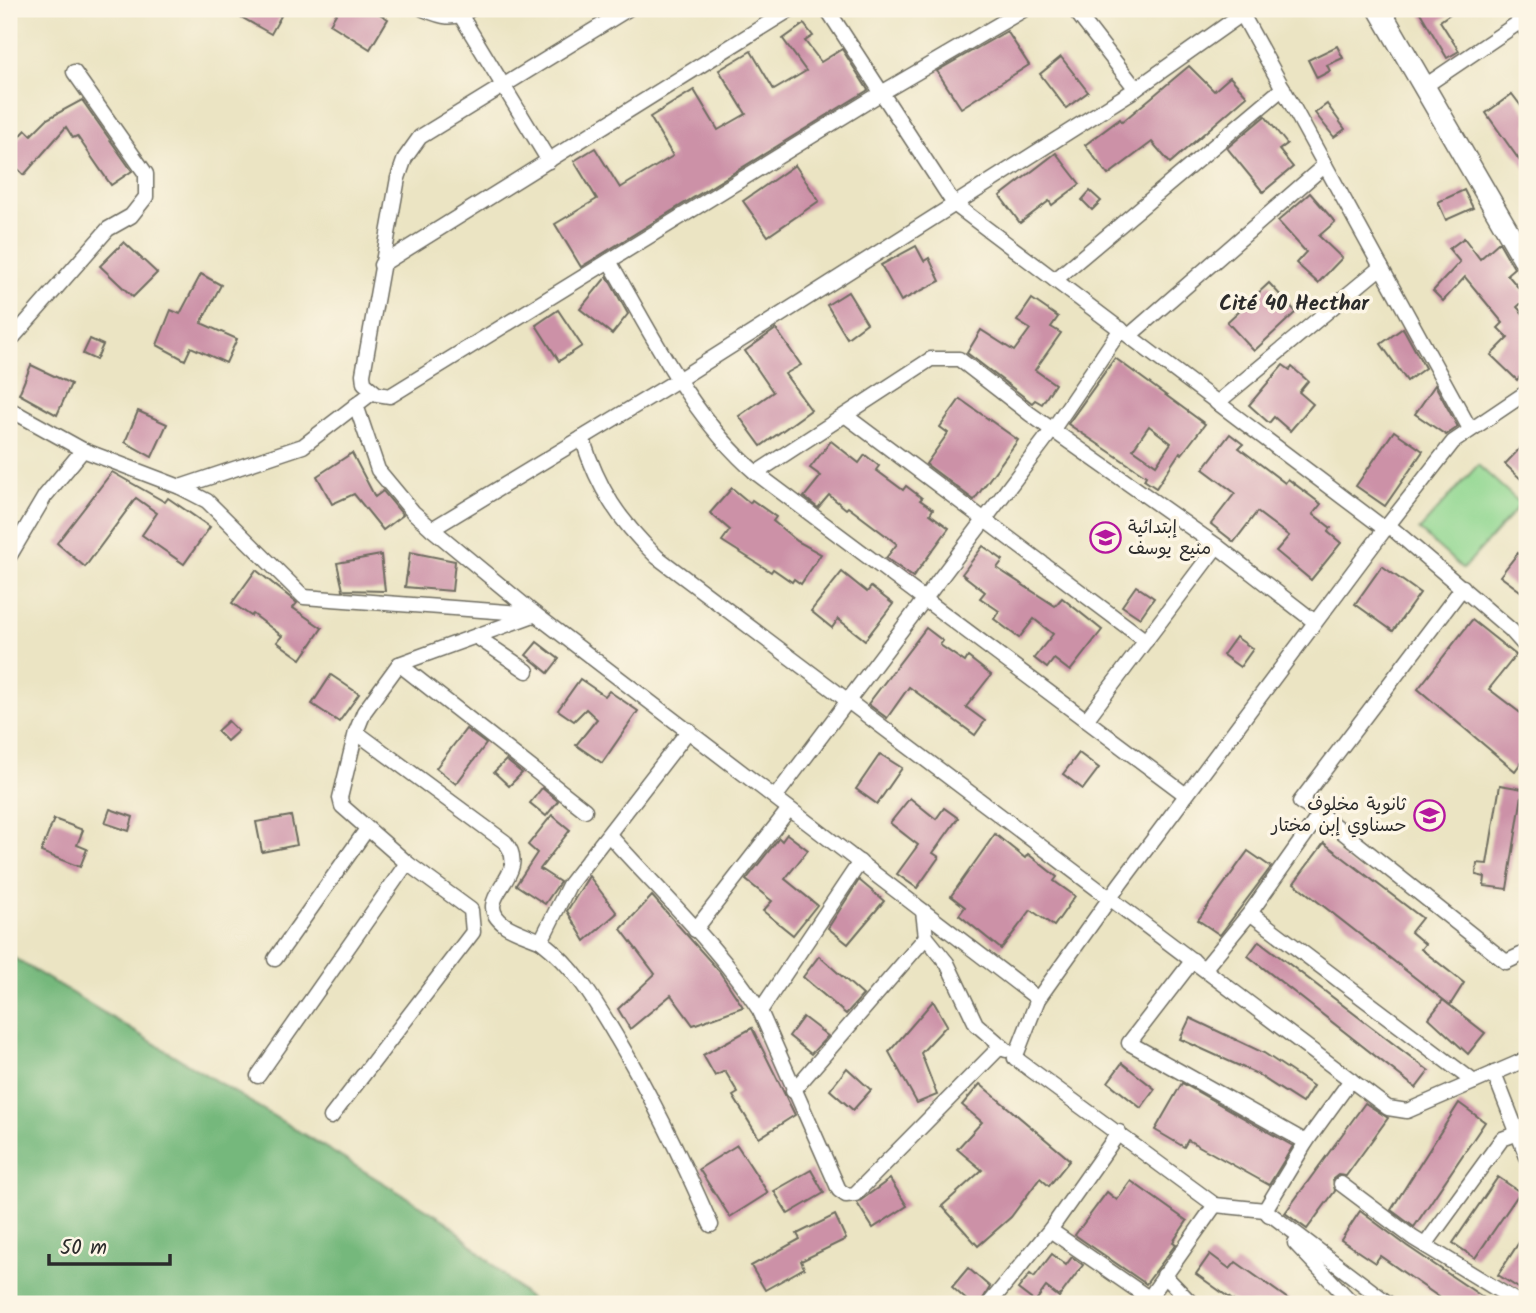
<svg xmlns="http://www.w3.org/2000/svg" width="1536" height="1313" viewBox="0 0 1536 1313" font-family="Kalam,'Playpen Sans Arabic',sans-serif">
	<rect width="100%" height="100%" fill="#fcf5e5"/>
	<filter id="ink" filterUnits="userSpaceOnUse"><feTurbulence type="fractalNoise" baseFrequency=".0143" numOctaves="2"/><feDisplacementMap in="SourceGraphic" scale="14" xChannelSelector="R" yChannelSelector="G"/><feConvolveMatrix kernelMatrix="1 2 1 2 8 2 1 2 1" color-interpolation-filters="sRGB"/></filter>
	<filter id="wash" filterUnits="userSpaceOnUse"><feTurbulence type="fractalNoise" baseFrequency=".00686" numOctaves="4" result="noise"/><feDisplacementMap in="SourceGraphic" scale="28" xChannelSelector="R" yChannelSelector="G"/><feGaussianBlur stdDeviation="1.57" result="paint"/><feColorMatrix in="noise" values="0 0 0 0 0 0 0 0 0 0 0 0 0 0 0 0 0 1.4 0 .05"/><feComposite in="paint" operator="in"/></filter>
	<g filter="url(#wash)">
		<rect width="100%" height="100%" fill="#ebe4c3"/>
		<!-- green -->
		<path fill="#91d791" stroke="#5e815e" stroke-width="2" d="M1478,465l43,39 -58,65 -44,-39z"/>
		<!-- forest -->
		<path fill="#74b87b" stroke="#507253" stroke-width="2" d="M9,955l437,266 89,83h-526z"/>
		<g id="blocks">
			<!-- building -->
			<g fill="#cc91a7" fill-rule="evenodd">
				<path d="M227,9h41l13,7 -10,18z"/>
				<path d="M339,9h32l17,10 -18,30 -40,-25z"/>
				<path d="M1418,9h39l-17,12 19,30 -12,7z"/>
				<path d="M804,24l9,12 -8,5 16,21 21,-13 26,41 -287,177 -26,-43 42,-25 -23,-38 21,-13 25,40 53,-32 -23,-39 44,-27 24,40 28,-16 -27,-44 32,-19 23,39 32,-19 -23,-32z"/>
				<path d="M1007,31l22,34 -68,43 -24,-37z"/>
				<path d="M1337,46l6,12 -16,7 3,6 -13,7 -9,-18z"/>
				<path d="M1061,57l27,35 -22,16 -26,-34z"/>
				<path d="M1189,66l25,25 16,-14 17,19 -77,67 -18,-21 -44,33 -23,-30 35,-26 2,3z"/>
				<path d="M1512,94l15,20v57l-41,-58z"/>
				<path d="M82,100l50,71 -21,14 -34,-49 -4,2 -7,-11 -42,48 -15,-15v-12l17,-18 5,5 16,-16z"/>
				<path d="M1327,104l18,25 -11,8 -19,-24z"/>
				<path d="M1265,116l22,28 -8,6 14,17 -30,25 -36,-44z"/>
				<path d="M1056,153l24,31 -28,21 -3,-4 -29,22 -20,-27z"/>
				<path d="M795,165l24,36 -51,35 -25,-35z"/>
				<path d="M1464,190l9,18 -27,12 -8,-18z"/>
				<path d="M1090,191l11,10 -9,9 -10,-10z"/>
				<path d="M1310,193l25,29 -16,14 23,22 -24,25 -22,-20 10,-11 -28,-31z"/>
				<path d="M1464,238l16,21 19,-17 15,26 -7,6 20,24 -10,9 10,11v51l-10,11 -26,-25 17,-17 -10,-10 5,-5 -38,-46 -22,24 -10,-10 27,-29 -11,-13z"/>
				<path d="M124,242l33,31 -24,24 -33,-31z"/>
				<path d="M916,246l8,15 5,-3 11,23 -39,20 -20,-36z"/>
				<path d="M201,274l20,11 -20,38 36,16 -11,24 -35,-16 -6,13 -28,-15 14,-35 9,4z"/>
				<path d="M607,276l21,38 -16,20 -32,-25z"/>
				<path d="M1269,283l27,29 -42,39 -27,-29z"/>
				<path d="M848,292l19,31 -20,15 -20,-33z"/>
				<path d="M1032,299l26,18 -7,10 10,6 -26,37 20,14 -13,20 -7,-4 -3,3 -65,-50 14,-23 33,21 16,-22 -13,-8z"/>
				<path d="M558,310l24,36 -23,15 -23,-36z"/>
				<path d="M1403,328l22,40 -18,13 -26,-37z"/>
				<path d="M776,329l25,36 -16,9 26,36 -50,36 -22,-30 34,-24 -28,-41z"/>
				<path d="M90,339l13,6 -7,15 -13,-6z"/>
				<path d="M1115,358l90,66 -23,30 -2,-2 -24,36 -12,-8 2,-4 -78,-52zM1149,426l22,17 -15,22 -23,-16z"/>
				<path d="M31,365l40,19 -14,31 -38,-21z"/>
				<path d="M1283,365l7,5 2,-3 16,14 -9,11 14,12 -23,27 -16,-14 -5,6 -20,-18z"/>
				<path d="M1435,385l23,42 -12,8 -31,-21z"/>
				<path d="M960,399l58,41 -44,60 -48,-36 22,-31 -8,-6z"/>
				<path d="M138,411l29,13 -15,33 -27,-15z"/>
				<path d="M1394,431l29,20 -38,55 -29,-20z"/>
				<path d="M1230,434l13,10 -4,4 46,35 3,-4 33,25 -8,10 18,14 -3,4 13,11 -30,37 -35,-29 13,-15 -32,-24 -23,30 -23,-18 24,-31 -32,-24z"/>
				<path d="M831,441l28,22 6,-8 14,11 -3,4 27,20 3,-4 16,12 -2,2 13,9 -3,5 19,14 -36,49 -27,-19 11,-14 -49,-37 -2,2 -17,-14 -11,13 -14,-11 17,-21 -11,-8z"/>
				<path d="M1527,441v44l-22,-21z"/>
				<path d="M352,453l23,44 8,-6 20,24 -20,15 -29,-36 -22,10 -15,-28z"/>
				<path d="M112,472l53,30 3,-4 42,29 -26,37 -42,-29 15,-22 -21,-15 -51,69 -28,-24z"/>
				<path d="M732,488l18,15 2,-3 24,17 -3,4 24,20 24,13 -20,30 -7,-5 -2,3 -19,-13 -2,3 -49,-31 8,-11 -20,-17z"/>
				<path d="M983,546l20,14 -6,8 58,38 7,-8 40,32 -32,41 -16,-12 -7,9 -13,-10 19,-24 -19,-15 -15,19 -25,-19 5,-8 -19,-13 5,-6 -23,-18z"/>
				<path d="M410,552l45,9 -3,30 -47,-4z"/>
				<path d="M1518,553l9,7v36l-27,-20z"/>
				<path d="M381,555l4,36 -42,-1 -6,-27z"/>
				<path d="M1382,566l38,27 -27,38 -38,-27z"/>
				<path d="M256,570l41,33 -4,5 29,20 -21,31 -24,-17 5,-6 -29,-22 -2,2 -19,-13z"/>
				<path d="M842,572l25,20 4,-5 22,17 -28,36 -27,-21 -6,9 -21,-17z"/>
				<path d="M1136,586l18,12 -14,20 -18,-12z"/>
				<path d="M1472,620l44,35 -27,34 38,29v36l-12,17 -97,-82z"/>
				<path d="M926,628l17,13 -3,4 25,17 3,-5 23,18 -25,32 19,14 -10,14 -66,-48 -22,31 -19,-14z"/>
				<path d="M1236,637l17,12 -13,18 -17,-12z"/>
				<path d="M537,642l22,17 -11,14 -22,-18z"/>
				<path d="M331,675l28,19 -20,28 -27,-18z"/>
				<path d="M580,679l25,17 4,-5 29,20 -36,52 -26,-18 21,-26 -11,-10 -12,12 -16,-11z"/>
				<path d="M228,721l10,10 -11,10 -10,-10z"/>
				<path d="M466,729l20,15 -30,40 -20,-16z"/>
				<path d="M1079,753l20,15 -16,21 -20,-15z"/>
				<path d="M880,754l22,14 -25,36 -21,-15z"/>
				<path d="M506,760l16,13 -13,13 -15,-14z"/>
				<path d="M1500,785l23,4 -16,100 -23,-3 1,-9 -9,-2 1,-12 10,1z"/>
				<path d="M542,788l16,13 -12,15 -16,-13z"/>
				<path d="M910,798l26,21 8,-11 14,10 -25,35 6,4 -22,31 -20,-14 21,-29 -28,-22z"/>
				<path d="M110,809l23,8 -4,14 -24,-8z"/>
				<path d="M552,815l18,15 -30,39 20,13 -15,22 -29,-19 21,-32 -9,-8z"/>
				<path d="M291,816l6,29 -35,7 -6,-30z"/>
				<path d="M54,819l29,11 -6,15 10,4 -7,18 -39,-15z"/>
				<path d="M787,834l21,16 -23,29 32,26 -24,30 -30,-24 9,-10 -26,-21 33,-42 3,3z"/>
				<path d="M995,834l30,24 3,-4 29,23 -3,4 21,15 -21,30 -23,-16 -30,39 -42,-34 6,-8 -14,-11z"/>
				<path d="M1324,843l98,75 -11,14 14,12 -4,5 43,34 -14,22 -156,-122z"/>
				<path d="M1248,851l23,16 -51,68 -22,-15z"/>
				<path d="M589,876l28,37 -32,28 -18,-30z"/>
				<path d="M859,880l25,21 -36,43 -20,-16z"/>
				<path d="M652,896l67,75 24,36 -50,18 -22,-30 -41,34 -12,-20 37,-35 -34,-45z"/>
				<path d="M1259,941l170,130 -13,17 -168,-132z"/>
				<path d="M819,956l44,39 -17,19 -43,-37z"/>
				<path d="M1443,1000l42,33 -17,21 -39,-36z"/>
				<path d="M933,1001l14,24 -26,28 16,42 -20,8 -28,-51z"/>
				<path d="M803,1017l25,19 -17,18 -22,-18z"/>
				<path d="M1190,1018l74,35 49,33 -11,17 -47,-30 -75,-34z"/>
				<path d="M752,1028l43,87 -36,23 -26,-42 5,-3 -13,-22 -10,5 -12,-21z"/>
				<path d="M1122,1063l33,26 -14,19 -33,-26z"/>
				<path d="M847,1068l24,22 -18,20 -23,-20z"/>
				<path d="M1182,1083l111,63 -24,39 -81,-45 -4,7 -29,-17z"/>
				<path d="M980,1084l90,76 -21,26 -9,-8 -29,39 -33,29 -36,-40 40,-36 -25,-21 25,-27 -20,-17z"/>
				<path d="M1365,1103l23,15 -42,58 -8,-1 -5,4 2,12 -28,38 -22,-16z"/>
				<path d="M1459,1103l26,19 -71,105 -23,-17z"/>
				<path d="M737,1145l31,48 -38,24 -31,-48z"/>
				<path d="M811,1170l13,23 -36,21 -14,-23z"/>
				<path d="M1498,1177l22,15 -45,66 -22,-15z"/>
				<path d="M890,1179l17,27 -34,22 -16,-25z"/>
				<path d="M1131,1181l56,40 -14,21 3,2 -30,40 -71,-49 32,-43 10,8z"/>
				<path d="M1360,1211l47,35 86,58h-44l-69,-48 -5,7 -34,-23z"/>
				<path d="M835,1215l11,24 -45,22 3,7 -39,22 -14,-24 49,-27 -3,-5z"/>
				<path d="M1527,1230v49l-7,10 -22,-14z"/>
				<path d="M1052,1254l14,11 6,-8 11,8 -24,32 -13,-10 -11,15 -17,-13 12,-15 4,3z"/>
				<path d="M1210,1254l20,15 6,-7 59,42h-57l-42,-30z"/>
				<path d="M968,1268l22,19 -10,17h-9l-19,-17z"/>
			</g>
		</g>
	</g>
	<g filter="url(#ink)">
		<use href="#blocks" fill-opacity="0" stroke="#6e6c60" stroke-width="2"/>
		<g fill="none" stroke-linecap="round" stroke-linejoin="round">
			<defs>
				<g id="street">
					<path d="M423,9c19,8 30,12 48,0"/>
					<path d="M628,9l-208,128 -15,21 -7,20 -35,196 1,9 13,11 13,2 493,-304 142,-83"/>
					<path d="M827,9l127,195 431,325"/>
					<path d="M1074,9l62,80"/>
					<path d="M1515,9l12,23"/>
					<path d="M1242,14l228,415"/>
					<path d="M461,16l88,145"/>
					<path d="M1425,86l96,-65"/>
					<path d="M609,261c43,73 82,156 147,212l430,322"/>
					<path d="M381,265l410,-256"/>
					<path d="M1055,280l228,-192"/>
					<path d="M1130,335l195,-170"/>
					<path d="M9,342l99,-113 23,-13 15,-19v-23l-72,-102"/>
					<path d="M1217,403l164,-136"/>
					<path d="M356,405l22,65 35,42 19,17 103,85 503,385"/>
					<path d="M9,409l74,41 97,37 27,14 97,96 231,17"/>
					<path d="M846,416l300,225"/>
					<path d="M582,438c17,52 36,81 75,119l731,551 19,3 120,-52"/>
					<path d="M756,473l175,-114h28l71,55 187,132 98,76"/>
					<path d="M180,487l123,-41 70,-54"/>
					<path d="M1388,525l123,105 16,18"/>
					<path d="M432,529l249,-151 455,-289 113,-80"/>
					<path d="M9,557l36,-61 38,-46"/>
					<path d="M1463,587l-163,215 20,12 186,148 21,-10"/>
					<path d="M531,616l-132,48 -35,48 -8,20 149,110c29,35 -38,56 0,83 11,7 25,11 36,16"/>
					<path d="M477,637l50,34"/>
					<path d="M399,664l186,146"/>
					<path d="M1086,720l131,-174"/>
					<path d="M689,730l-120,155 -28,56c35,27 54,60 76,97 37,62 65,121 94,187"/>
					<path d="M776,796l277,-367 68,-100"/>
					<path d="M610,836c51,57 109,111 150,175l79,179 7,5 9,-1 146,-148"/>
					<path d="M923,911l3,26 21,26 29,61 30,26"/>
					<path d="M1250,913l224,169"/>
					<path d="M695,930l94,-121"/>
					<path d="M275,959l92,-130"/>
					<path d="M1193,960l-64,83 177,99"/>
					<path d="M1205,968l45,-55 70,-99"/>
					<path d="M760,1011l100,-149"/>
					<path d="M1494,1073l33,84"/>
					<path d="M258,1076l149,-213"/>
					<path d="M793,1091l133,-154"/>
					<path d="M331,1117l142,-185 -2,-22 -64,-47 -65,-57 -2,-8 16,-66"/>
					<path d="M1341,1184l72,54 108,66"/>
					<path d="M1269,1215l-4,-5 41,-68 45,-62"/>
					<path d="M1050,1230l97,67"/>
					<path d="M1295,1243l58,61"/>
					<path d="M1425,1245l77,-106 25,-9"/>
					<path d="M1164,1275l28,29"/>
					<path d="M989,1304l61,-74 69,-98"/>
					<path d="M1145,1304l70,-99"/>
					<path d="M1389,1304l-124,-94 -50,-5 -200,-147 23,-59 82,-115 265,-355 68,-87 74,-50"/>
				</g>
				<path id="secondary" d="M1379,9l148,255"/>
			</defs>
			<!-- street casing -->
			<use href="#street" stroke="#6e6c60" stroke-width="17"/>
			<!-- secondary casing -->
			<use href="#secondary" stroke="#6e6c60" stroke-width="24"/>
			<!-- street -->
			<use href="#street" stroke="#fff" stroke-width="14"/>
			<!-- secondary -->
			<use href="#secondary" stroke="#fff" stroke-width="21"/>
		</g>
	</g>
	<!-- icons -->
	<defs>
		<symbol id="school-ring" viewBox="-11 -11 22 22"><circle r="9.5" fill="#fcf5e5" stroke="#b5179e" stroke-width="1.5"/><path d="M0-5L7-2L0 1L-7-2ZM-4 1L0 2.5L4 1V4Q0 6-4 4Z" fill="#b5179e"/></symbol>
	</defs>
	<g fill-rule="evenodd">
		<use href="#school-ring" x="1088" y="520" width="35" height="35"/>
		<use href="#school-ring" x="1412" y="798" width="35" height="35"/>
	</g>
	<g text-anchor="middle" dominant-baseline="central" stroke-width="7" stroke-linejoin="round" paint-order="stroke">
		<!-- poi labels -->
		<g font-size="18" fill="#2b2b2b" stroke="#fcf5e5" text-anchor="start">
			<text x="1128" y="528">إبتدائية<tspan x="1128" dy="21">منيع يوسف</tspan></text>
			<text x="1406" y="805" text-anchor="end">ثانوية مخلوف<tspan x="1406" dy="21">حسناوي إبن مختار</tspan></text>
		</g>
		<!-- quarter labels -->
		<g font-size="21" font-weight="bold" fill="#2b2b2b" stroke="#fcf5e5">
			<text x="1294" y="304">Cité 40 Hecthar</text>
		</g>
	</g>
	<!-- margin -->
	<rect width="1536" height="1313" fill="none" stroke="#fcf5e5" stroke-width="35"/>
	<!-- scale -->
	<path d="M49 1254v10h121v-10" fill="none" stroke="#2b2b2b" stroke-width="3.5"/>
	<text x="60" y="1254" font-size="21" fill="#2b2b2b" stroke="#fcf5e5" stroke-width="5" paint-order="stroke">50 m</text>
</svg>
